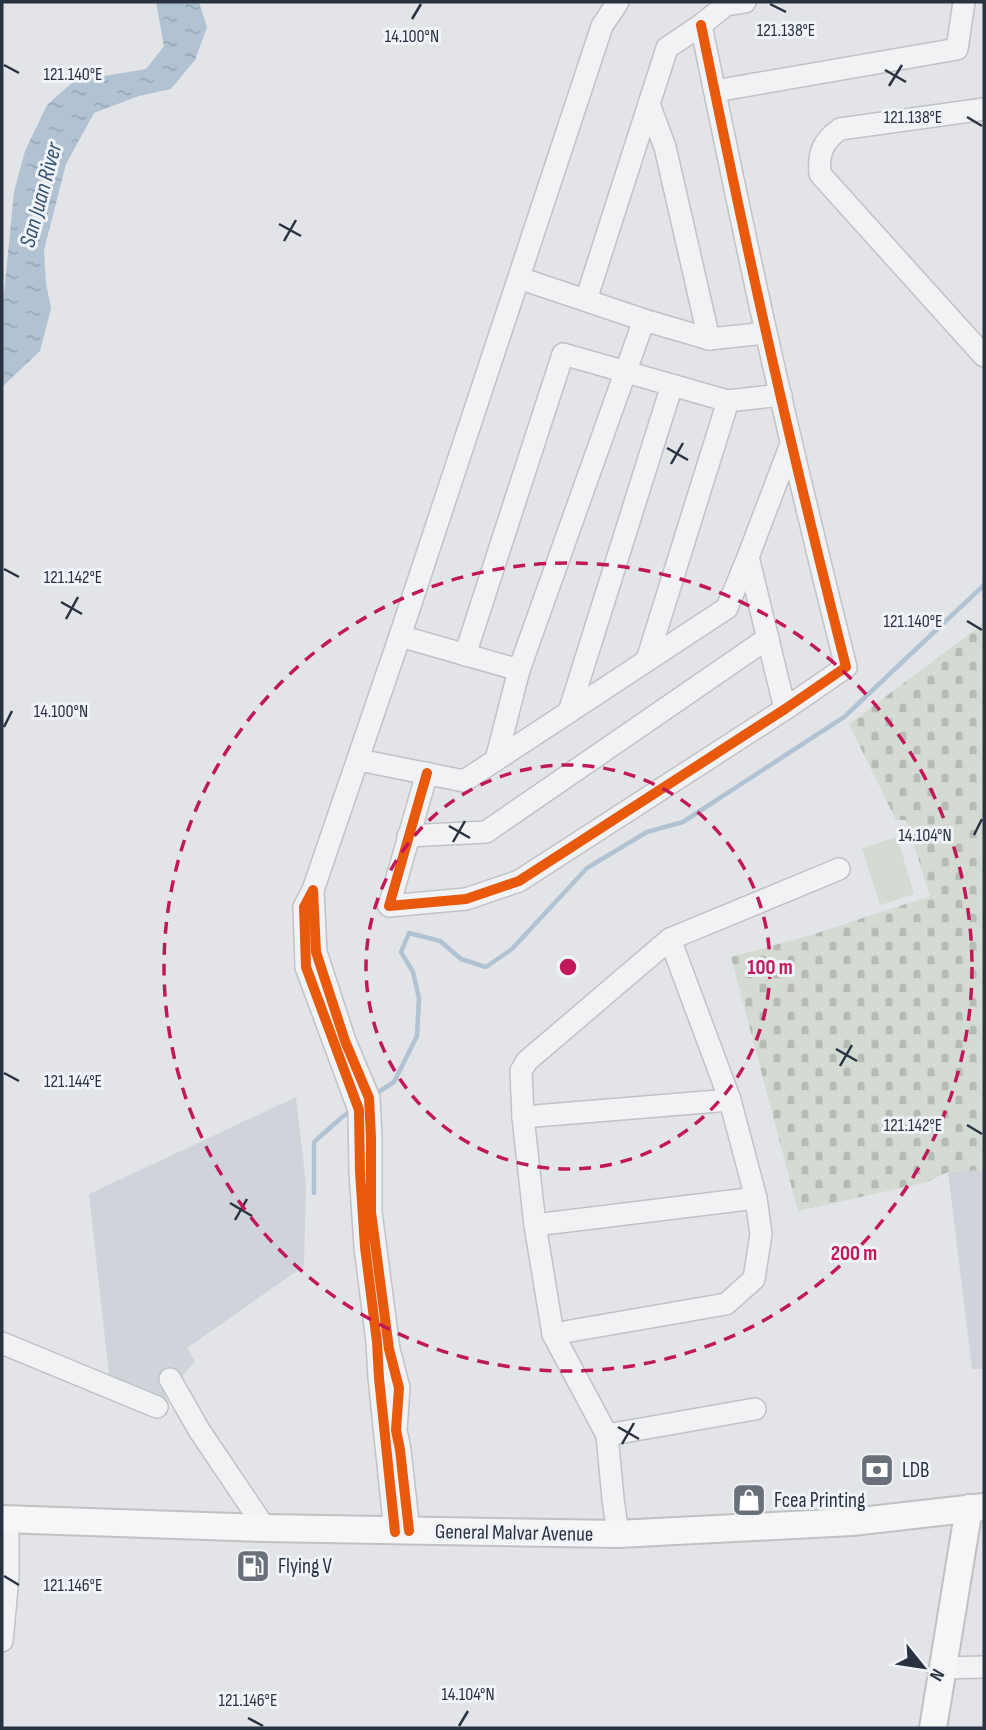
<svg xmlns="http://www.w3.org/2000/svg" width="986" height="1730" font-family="'Sofia Sans Condensed',sans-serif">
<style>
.built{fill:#d0d4da}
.cemetery{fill:url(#cemetery-stones)}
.pitch{fill:#d3dbd3}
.water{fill:url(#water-ripples)}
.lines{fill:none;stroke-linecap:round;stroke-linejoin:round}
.stream{stroke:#b1c2d2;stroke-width:4.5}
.minor-casing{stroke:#c0c2c5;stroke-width:24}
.major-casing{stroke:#bfc1c5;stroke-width:30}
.minor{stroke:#f1f2f4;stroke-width:21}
.major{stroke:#f6f6f6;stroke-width:26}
.cycleway-casing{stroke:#f0f3f7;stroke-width:15}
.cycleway{stroke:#e8590c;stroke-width:10}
.ticks{fill:none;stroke:#293240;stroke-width:2.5}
.ring{fill:none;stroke:#c2185b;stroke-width:3.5;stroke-dasharray:12 9}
.labels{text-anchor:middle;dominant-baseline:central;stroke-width:6;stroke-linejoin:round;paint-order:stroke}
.poi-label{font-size:21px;fill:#293240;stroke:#f0f3f7;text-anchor:start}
.street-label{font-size:21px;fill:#293240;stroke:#f0f3f7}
.water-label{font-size:23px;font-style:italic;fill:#345374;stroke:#f0f3f7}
.ticks-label{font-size:18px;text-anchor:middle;fill:#293240;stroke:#f0f3f7;stroke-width:6;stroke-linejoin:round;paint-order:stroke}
.centre{fill:#c2185b;stroke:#f0f3f7;stroke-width:3.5}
.ring-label{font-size:21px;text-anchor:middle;font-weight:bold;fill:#c2185b;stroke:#f0f3f7;stroke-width:6;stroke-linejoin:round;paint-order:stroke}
</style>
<defs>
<pattern id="cemetery-stones" width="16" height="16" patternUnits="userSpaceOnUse" patternTransform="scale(1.75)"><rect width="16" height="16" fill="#d3dbd3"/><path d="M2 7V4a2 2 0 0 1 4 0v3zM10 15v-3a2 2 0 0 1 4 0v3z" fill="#b5bcb6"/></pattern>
<pattern id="water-ripples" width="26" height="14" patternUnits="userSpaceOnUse" patternTransform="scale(1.75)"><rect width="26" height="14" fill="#b1c2d2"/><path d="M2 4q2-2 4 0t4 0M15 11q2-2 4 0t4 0" fill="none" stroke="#98a7b5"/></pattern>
</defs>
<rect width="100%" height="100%" fill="#e2e4e7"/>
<!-- built -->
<g class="built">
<polygon points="296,1097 306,1185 304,1266 187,1348 195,1361 161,1403 116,1385 109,1375 89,1194"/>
<polygon points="984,1170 984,1369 972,1369 948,1172"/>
</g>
<!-- cemetery -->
<polygon class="cemetery" points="984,623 984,1170 948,1172 927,1182 798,1211 731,957 808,936 930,896 906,820 896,820 849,724"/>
<!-- pitch -->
<polygon class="pitch" points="897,837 914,894 880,905 862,848"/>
<!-- water -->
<polygon class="water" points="156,2 199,2 207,27 195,60 171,89 139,96 94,113 66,164 44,250 46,283 51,309 40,351 2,387 2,314 14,192 25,151 47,105 74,81 146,69 164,46"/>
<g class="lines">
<!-- stream -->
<g class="stream">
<polyline points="374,1095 394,1082 417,1036 419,998 413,972 401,952 409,933 440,941 461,959 486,967 512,949 587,868 647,832 683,822 844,717 984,585"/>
<polyline points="314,1193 314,1142 341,1118 352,1110"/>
</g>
<!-- minor casing -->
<g class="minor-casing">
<g id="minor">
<polyline points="715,91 957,49 964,2"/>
<polyline points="649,104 665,147 709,339"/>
<path d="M984,109L840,129C823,141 818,153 820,174L984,356"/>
<polyline points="519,278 644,320 709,339 766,333"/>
<polyline points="586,300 667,48 701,25 726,5 745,2"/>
<polyline points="748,557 785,709"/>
<polyline points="400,636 519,670 644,320"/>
<polyline points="465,655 563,354 728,401 781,395"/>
<polyline points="647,660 728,401"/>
<polyline points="569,712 672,385"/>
<polyline points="359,760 464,781 727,608 748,557 791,444"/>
<polyline points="496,760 519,670"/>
<path d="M427,773L389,906L466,899L519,881L785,709L846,667C818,556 791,444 766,332C743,230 722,127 701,25"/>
<polyline points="408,836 486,832 768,638"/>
<polyline points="313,890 400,636 602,26 618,2"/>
<polyline points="523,1117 730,1100"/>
<polyline points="535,1225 756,1198"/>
<polyline points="553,1334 726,1304 754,1279 761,1234 756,1198 730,1100 670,939"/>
<polyline points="2,1343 157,1407"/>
<polyline points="170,1379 199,1430 265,1528"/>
<polyline points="607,1435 755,1409"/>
<polyline points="395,1532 379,1378 377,1342 365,1247 360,1172 359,1110 306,967 304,907 313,890 316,952 345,1041 369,1098 371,1138 371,1212 389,1349 399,1388 396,1430 400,1450 409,1531"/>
<polyline points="618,1534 613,1499 607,1435 553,1334 535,1225 523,1117 521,1071 527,1061 670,939 839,869"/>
<polyline points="2,1641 8,1577 8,1519"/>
<polyline points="943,1668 984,1667"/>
</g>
</g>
<!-- major casing -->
<g class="major-casing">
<g id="major">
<polyline points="2,1519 265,1528 618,1534 852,1522 984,1507"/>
<polyline points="933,1728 969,1508"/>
</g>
</g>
<!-- minor -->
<use href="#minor" class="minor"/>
<!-- major -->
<use href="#major" class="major"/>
<!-- cycleway casing -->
<g class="cycleway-casing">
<g id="cycleway">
<path d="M427,773L389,906L466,899L519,881L785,709L846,667C818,556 791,444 766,332C743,230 722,127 701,25"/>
<polyline points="395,1532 379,1378 377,1342 365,1247 360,1172 359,1110 306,967 304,907 313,890 316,952 345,1041 369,1098 371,1138 371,1212 389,1349 399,1388 396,1430 400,1450 409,1531"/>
</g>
</g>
<!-- cycleway -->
<use href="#cycleway" class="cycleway"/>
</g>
<!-- ticks -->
<path class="ticks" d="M770,4L786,12M412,19L421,4M4,65L19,73M885,70L906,82M889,86L902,65M967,117L982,126M279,224L301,236M284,241L296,220M667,448L688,460M671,464L683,443M4,569L19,577M61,602L82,614M66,619L78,597M967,621L982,630M4,727L12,711M449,826L470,838M974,835L982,819M453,842L465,821M836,1049L857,1061M840,1066L852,1045M4,1073L19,1081M967,1125L982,1134M230,1203L252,1216M235,1220L247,1199M618,1427L639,1439M622,1444L634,1423M4,1576L19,1585M248,1718L263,1726M459,1726L468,1711"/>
<!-- distance rings -->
<g class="ring">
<circle cx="568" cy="967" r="202"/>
<circle cx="568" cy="967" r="404"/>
</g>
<!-- icons -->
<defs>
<g id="bank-square" transform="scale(1.75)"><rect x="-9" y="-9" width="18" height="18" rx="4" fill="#6a707a" stroke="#f0f3f7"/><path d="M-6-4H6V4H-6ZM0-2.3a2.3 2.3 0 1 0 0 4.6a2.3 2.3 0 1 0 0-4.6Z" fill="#fff"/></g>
<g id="shop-square" transform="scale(1.75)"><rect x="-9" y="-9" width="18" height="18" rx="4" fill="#6a707a" stroke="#f0f3f7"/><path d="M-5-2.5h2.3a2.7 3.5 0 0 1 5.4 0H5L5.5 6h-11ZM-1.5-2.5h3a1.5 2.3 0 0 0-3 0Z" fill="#fff"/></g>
<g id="fuel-square" transform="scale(1.75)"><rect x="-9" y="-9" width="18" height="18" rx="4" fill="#6a707a" stroke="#f0f3f7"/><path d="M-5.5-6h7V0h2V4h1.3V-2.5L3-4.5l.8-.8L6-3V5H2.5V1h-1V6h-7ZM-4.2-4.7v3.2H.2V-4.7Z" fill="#fff"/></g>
</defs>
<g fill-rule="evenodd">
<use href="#bank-square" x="877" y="1470"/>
<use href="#shop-square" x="749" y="1500"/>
<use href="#fuel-square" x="253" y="1566"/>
</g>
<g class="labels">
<!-- poi labels -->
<g class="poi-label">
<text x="902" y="1470">LDB</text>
<text x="774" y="1500">Fcea Printing</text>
<text x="278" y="1566">Flying V</text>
</g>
<!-- street labels -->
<g class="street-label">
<text transform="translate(514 1533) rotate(1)">General Malvar Avenue</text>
</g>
<!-- water labels -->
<g class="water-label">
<text transform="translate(41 195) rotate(-75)">San Juan River</text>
</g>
</g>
<g class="ticks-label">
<text x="786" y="36">121.138°E</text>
<text x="412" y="42">14.100°N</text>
<text x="73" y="80">121.140°E</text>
<text x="913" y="123">121.138°E</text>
<text x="73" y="583">121.142°E</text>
<text x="913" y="627">121.140°E</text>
<text x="61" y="717">14.100°N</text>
<text x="925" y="841">14.104°N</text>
<text x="73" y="1087">121.144°E</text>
<text x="913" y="1131">121.142°E</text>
<text x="73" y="1591">121.146°E</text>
<text x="468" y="1700">14.104°N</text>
<text x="248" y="1706">121.146°E</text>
</g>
<circle cx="568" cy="967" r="10" class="centre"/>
<g class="ring-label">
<text x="770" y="974">100 m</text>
<text x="854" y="1260">200 m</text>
</g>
<!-- border -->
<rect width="986" height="1730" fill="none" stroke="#293240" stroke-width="7"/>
<!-- north arrow -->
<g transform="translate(923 1667) rotate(120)" stroke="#f0f3f7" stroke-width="5" paint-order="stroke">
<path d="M0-5L12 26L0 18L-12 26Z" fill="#293240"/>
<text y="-10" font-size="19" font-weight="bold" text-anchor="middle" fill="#293240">N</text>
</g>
</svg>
